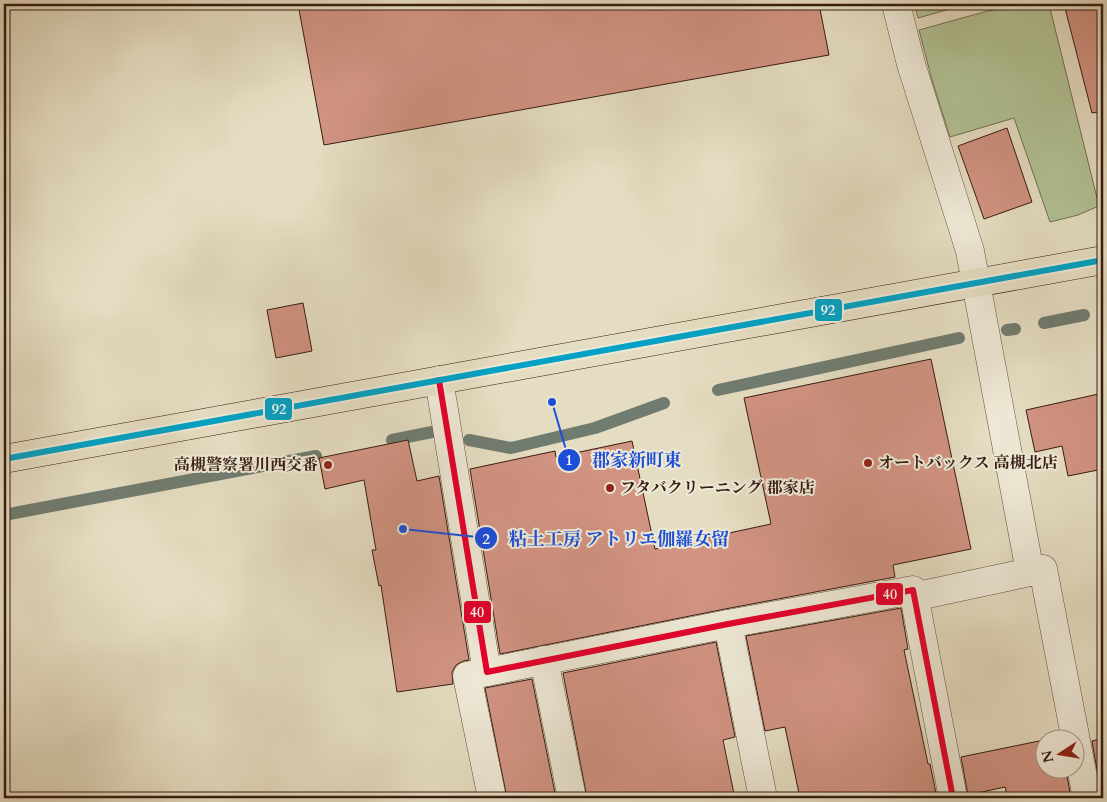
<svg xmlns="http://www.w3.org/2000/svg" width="1107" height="802" font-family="Cardo,'Noto Serif JP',serif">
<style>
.green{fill:#b2c295;stroke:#746f54}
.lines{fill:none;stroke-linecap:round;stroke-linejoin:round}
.stream{stroke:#707c70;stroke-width:12}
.building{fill:#d19382;stroke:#371c12}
.street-casing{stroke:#624c3e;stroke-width:29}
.primary-casing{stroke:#371c12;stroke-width:29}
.street{stroke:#eee9d7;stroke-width:28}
.primary{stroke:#e5ddc2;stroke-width:28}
.bus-1-casing{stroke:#eee9d7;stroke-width:10}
.bus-2-casing{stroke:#eee9d7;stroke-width:10}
.bus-1{stroke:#e4002b;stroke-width:6}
.bus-2{stroke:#03a2c5;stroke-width:6}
.poi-dot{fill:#8f2418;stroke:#eee9d7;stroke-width:2}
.labels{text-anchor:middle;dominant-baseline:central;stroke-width:4;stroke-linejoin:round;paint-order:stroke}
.poi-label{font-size:16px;font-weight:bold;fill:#371c12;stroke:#eee9d7;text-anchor:start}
.leader{fill:none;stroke:#1d4ed8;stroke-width:2}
.callout-dot{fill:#1d4ed8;stroke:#eee9d7;stroke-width:2}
.mark-label{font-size:15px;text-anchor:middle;font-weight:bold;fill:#fff}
.callout-label{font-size:18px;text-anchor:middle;font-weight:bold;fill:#1d4ed8;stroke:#eee9d7;stroke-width:4;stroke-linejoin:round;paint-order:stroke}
.line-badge{stroke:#eee9d7;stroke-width:2}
.badge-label{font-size:14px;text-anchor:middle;font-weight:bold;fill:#fff}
</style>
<rect width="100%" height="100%" fill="#e5ddc2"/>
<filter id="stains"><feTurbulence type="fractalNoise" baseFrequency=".004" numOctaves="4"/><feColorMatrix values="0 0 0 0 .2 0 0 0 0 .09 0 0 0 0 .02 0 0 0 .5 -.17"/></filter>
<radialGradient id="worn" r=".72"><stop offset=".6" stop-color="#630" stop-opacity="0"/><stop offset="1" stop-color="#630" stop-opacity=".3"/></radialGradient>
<!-- green -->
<g class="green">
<polygon points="914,4 968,4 918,18"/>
<polygon points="1023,4 1049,4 1099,206 1078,215 1050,222 1014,118 950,137 932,80 919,30 984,12"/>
</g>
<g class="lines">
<!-- stream -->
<g class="stream">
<polyline points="1044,323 1084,315"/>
<polyline points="1007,330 1015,329"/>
<polyline points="718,390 959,338"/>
<polyline points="392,440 432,432"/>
<polyline points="469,440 511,448 595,428 664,403"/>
<polyline points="4,515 316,456"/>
</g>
</g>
<!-- building -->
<g class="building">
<polygon points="298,4 819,4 829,55 324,145"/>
<polygon points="1064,4 1103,4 1103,111 1092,113"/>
<polygon points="1007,128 1032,202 984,219 958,146"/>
<polygon points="303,303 312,351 276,358 267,310"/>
<polygon points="931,359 971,549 893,565 895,577 725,609 500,654 470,469 555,451 556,457 632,441 655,549 771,524 744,398"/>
<polygon points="1103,393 1103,469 1068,476 1062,446 1035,452 1026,410"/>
<polygon points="408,440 417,481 439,476 469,660 463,661 456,665 452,672 453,684 397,692 381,585 379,586 372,550 376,550 364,480 325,489 319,458"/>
<polygon points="901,608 908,649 904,650 928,764 930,764 937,798 800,798 785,727 765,731 746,636"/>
<polygon points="716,642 735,737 723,740 734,794 713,798 587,798 563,673"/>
<polygon points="532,679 556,798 507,798 485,688"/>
<polygon points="1103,738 1103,798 1102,798 1092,741"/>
<polygon points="1044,740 1044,770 1066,770 1071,798 1008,798 1005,787 968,795 961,757"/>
</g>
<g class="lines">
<!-- street casing -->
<g class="street-casing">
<g id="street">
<polyline points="896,4 911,64 970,251 1030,572 1043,569 1087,798"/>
<polyline points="439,380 487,672 728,624 913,590 953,798"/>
<polyline points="913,597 1030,572"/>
<polyline points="728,624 763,798"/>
<polyline points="544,660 572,798"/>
<polyline points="487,672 467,676 492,798"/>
</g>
</g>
<!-- primary casing -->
<g class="primary-casing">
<polyline id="primary" points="4,459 1103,260"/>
</g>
<!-- street -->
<use href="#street" class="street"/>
<!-- primary -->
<use href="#primary" class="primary"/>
<!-- bus-1 casing -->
<g class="bus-1-casing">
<polyline id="bus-1" points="439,380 487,672 728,624 913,590 953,798"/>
</g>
<!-- bus-2 casing -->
<g class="bus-2-casing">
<polyline id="bus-2" points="4,459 1103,260"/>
</g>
<!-- bus-1 -->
<use href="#bus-1" class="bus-1"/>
<!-- bus-2 -->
<use href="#bus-2" class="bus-2"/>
</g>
<!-- markers -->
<g class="poi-dot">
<circle cx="868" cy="463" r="5"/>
<circle cx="328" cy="465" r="5"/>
<circle cx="610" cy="488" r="5"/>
</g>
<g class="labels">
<!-- poi labels -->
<g class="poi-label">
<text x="878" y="463">オートバックス 高槻北店</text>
<text x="318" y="465" text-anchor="end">高槻警察署川西交番</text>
<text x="620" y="488">フタバクリーニング 郡家店</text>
</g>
</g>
<!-- callouts -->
<path class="leader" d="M552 402L569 460M403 529L486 538"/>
<g class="callout-dot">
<circle cx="552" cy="402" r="5"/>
<circle cx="403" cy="529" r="5"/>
<circle cx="569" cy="460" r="12"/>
<circle cx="486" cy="538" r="12"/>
</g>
<g class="mark-label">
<text x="569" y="465">1</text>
<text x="486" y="544">2</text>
</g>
<g class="callout-label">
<text x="637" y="466">郡家新町東</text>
<text x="619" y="545">粘土工房 アトリエ伽羅女留</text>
</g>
<g class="line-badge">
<rect x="814" y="298" width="29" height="24" rx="5" fill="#03a2c5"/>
<rect x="264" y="397" width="29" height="24" rx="5" fill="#03a2c5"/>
<rect x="875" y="582" width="29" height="24" rx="5" fill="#e4002b"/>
<rect x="463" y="600" width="29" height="24" rx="5" fill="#e4002b"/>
</g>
<g class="badge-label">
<text x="828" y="315">92</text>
<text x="279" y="414">92</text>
<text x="890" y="599">40</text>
<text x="477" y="617">40</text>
</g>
<!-- margin -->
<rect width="1107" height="802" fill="none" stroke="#e5ddc2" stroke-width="20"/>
<rect x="5" y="5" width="1097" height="792" fill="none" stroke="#371c12" stroke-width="2.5"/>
<rect x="10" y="10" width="1087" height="782" fill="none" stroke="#371c12"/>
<!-- north arrow -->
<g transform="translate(1060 754) rotate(258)"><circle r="24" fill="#eee9d7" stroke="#a59788"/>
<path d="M0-4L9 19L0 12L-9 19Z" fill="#8f2418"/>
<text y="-8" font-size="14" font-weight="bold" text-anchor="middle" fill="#371c12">N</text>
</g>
<rect width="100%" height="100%" filter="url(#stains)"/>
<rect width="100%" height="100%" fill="url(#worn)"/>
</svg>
